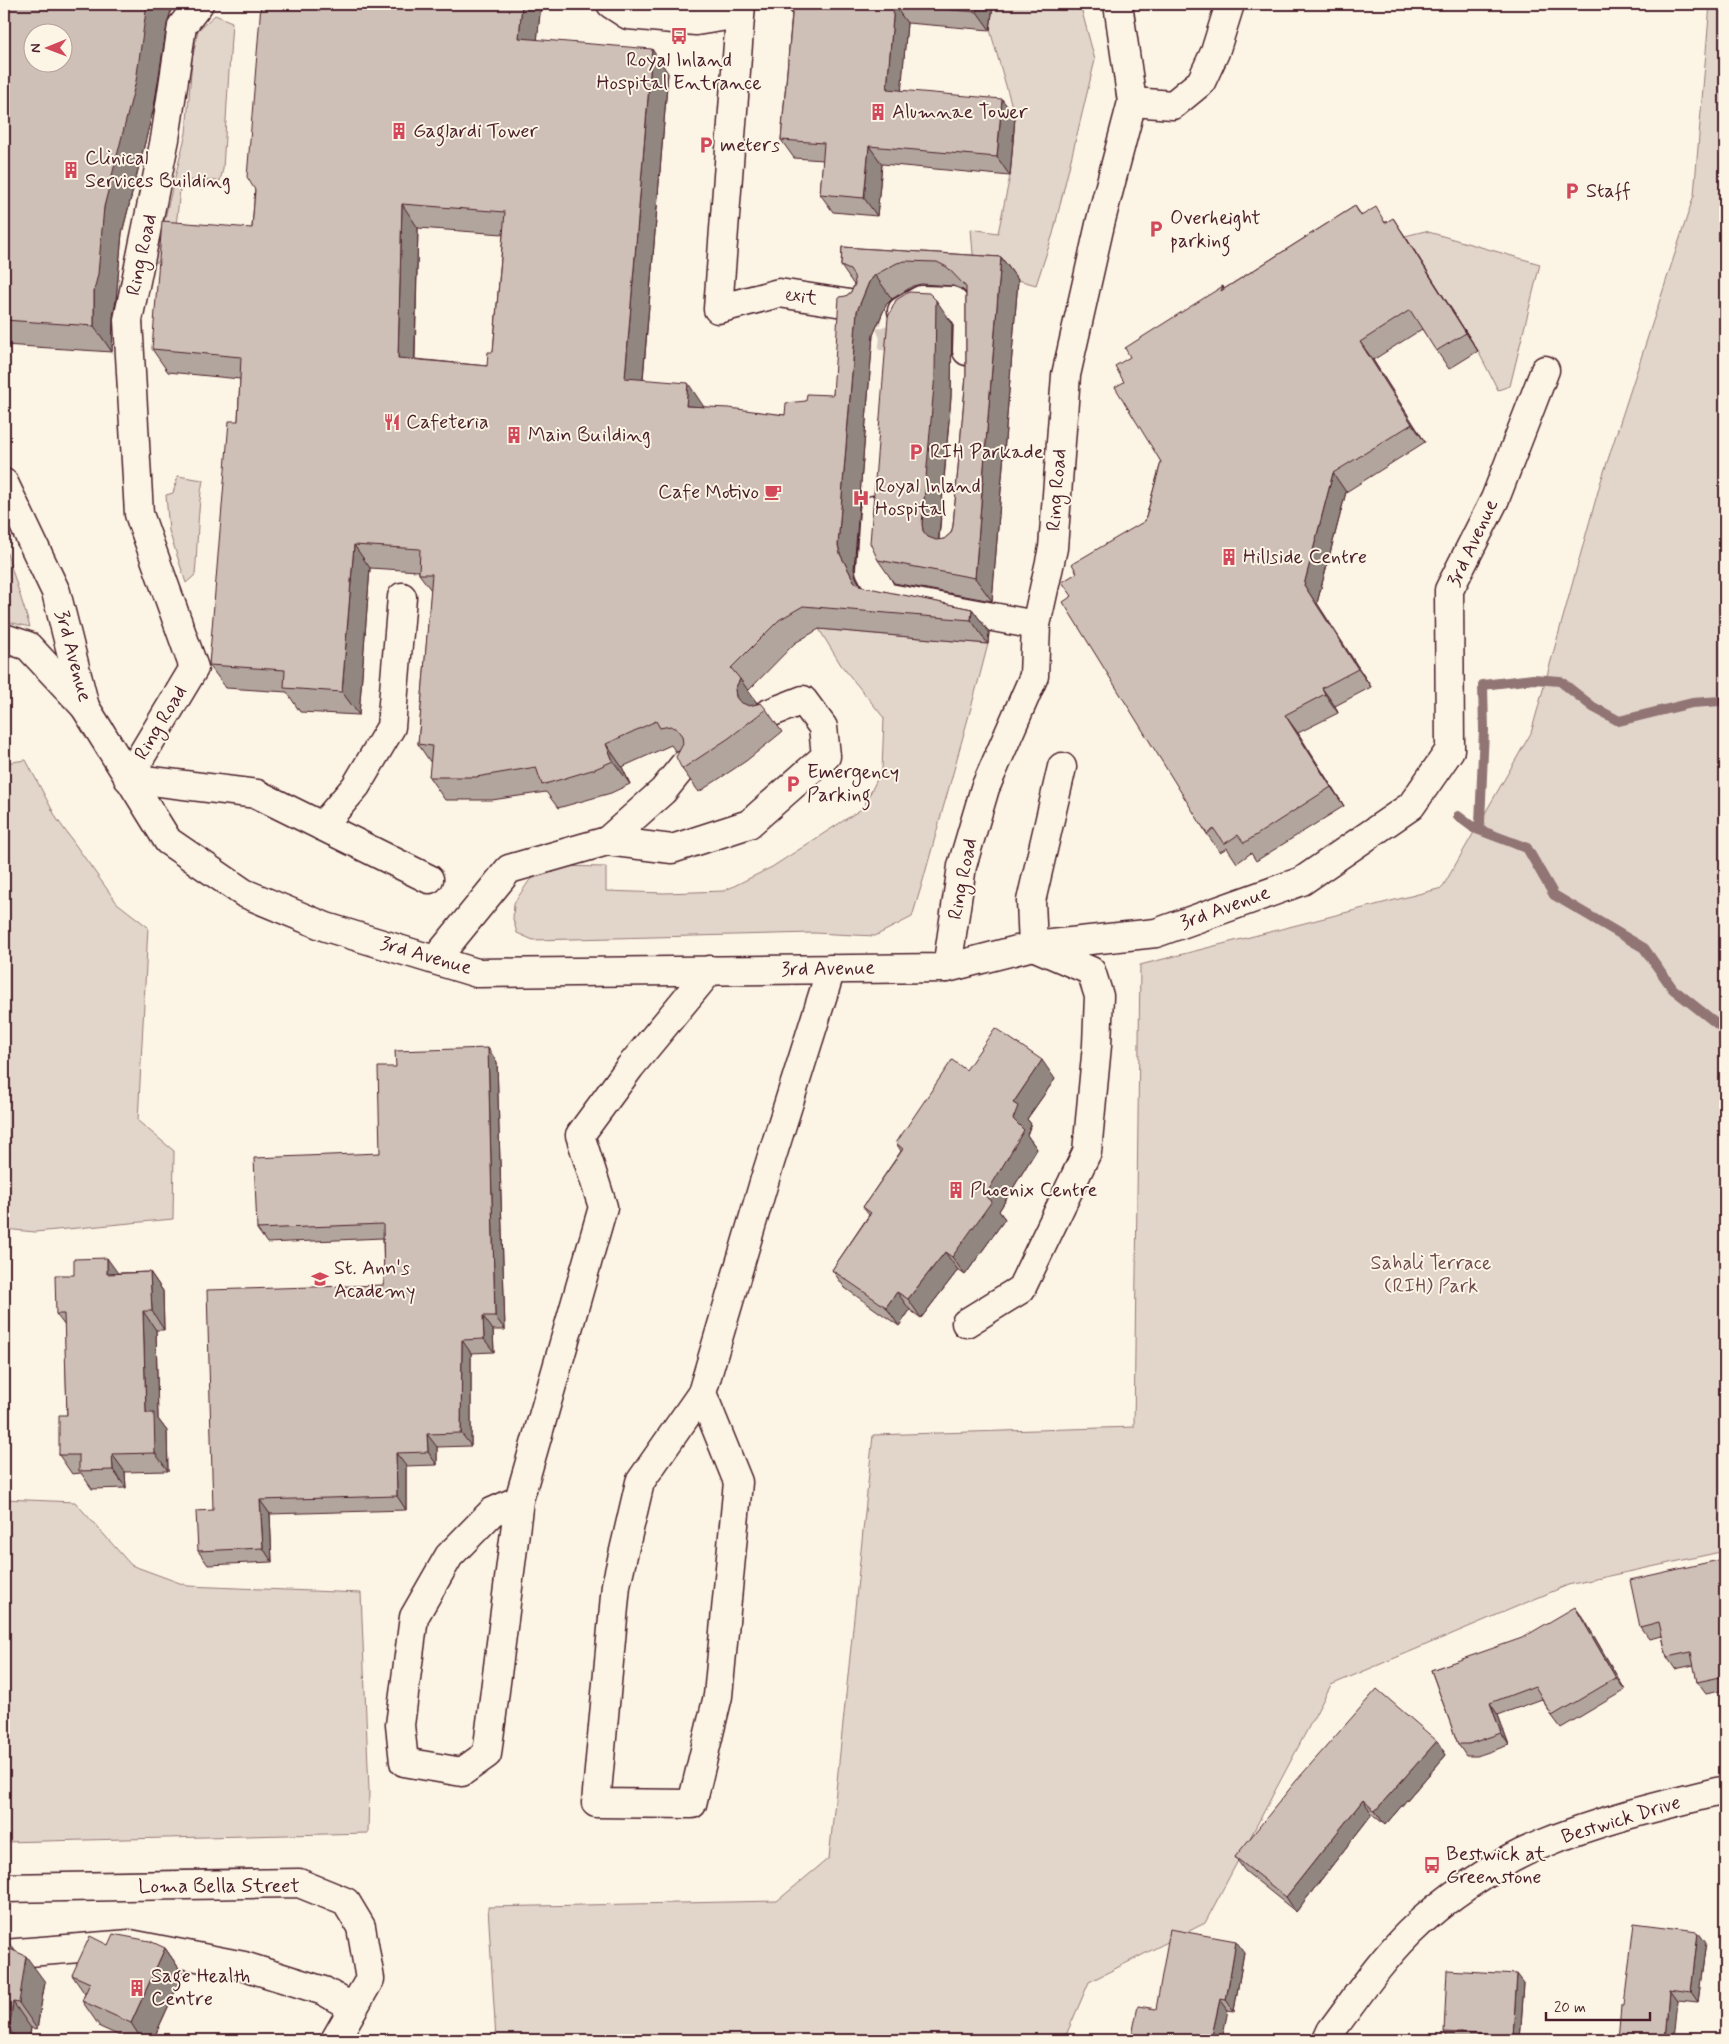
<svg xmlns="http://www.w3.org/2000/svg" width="1729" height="2044" font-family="Mynerve,sans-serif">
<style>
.green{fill:#e2d5ca;stroke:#967a7a}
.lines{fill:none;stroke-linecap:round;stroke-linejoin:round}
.stream{stroke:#917474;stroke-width:10}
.minor-tunnel{stroke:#d8cac0;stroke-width:28;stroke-dasharray:28 14;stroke-linecap:butt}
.minor-casing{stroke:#4a1f2b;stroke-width:31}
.major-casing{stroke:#4a1f2b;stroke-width:31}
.minor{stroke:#fcf5e5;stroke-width:28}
.major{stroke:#fcf5e5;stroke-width:28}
.wall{fill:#b2a59d;stroke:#4a1f2b;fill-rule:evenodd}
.shaded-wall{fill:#918680;stroke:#4a1f2b}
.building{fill:#cfc0b7;stroke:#4a1f2b;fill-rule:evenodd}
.labels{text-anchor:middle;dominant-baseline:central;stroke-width:4;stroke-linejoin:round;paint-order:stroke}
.poi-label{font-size:20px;fill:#4a1f2b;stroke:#fcf5e5;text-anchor:start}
.street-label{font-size:20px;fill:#4a1f2b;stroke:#fcf5e5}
.park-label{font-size:20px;fill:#704c53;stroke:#fcf5e5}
</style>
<rect width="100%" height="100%" fill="#fcf5e5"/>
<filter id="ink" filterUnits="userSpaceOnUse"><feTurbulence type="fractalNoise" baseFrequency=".02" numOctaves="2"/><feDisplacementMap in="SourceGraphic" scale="10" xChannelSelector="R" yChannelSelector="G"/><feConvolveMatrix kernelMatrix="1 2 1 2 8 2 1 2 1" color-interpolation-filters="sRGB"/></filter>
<g filter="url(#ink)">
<!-- green -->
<g class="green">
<polygon points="993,4 1080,4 1095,60 1053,234 1036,285 1018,280 975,278 971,229 998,233 1010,176 1015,117 990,30"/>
<polygon points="1710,4 1725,4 1725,1551 1568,1585 1331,1685 1205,1923 1089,1982 1064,2040 496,2040 488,1907 777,1901 829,1858 873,1435 1134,1427 1140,965 1442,888 1531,733 1600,484 1694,195"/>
<polygon points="215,15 232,22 223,169 220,181 181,180 172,263 154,262 186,133 192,60 198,30"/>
<polygon points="1425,231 1540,264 1510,386 1498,390 1478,351 1405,236"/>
<path d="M178,476L203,480C197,511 198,543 195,575L186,583L169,531L166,495L173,493Z"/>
<polygon points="4,544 30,627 4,621"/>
<path d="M819,629L988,644C977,688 964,732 952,777C938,824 927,870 912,917L875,936L814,933L533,940L517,933L513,919L514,903L529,881L552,866L606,867V891L664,893L724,891L772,867L863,808L882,769L884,718L841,665Z"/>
<polygon points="26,760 57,819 117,903 148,927 138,1121 174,1151 173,1219 35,1232 4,1229 4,763"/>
<polygon points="4,1499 75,1502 131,1565 188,1586 361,1593 369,1790 368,1833 4,1842"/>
</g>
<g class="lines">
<!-- stream -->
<g class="stream">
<polyline points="1458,816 1474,828 1527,848 1554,895 1644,948 1673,989 1725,1030"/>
<polyline points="1474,828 1480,823 1484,730 1483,685 1533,679 1560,681 1593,707 1619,721 1692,703 1721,701 1725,703"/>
</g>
<!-- minor-tunnel -->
<polyline class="minor-tunnel" points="856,305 885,313 894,336 892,356"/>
<!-- minor casing -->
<g class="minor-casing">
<g id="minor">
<polyline points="611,4 628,15 696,21 740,14"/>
<polyline points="741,4 718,309 779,293 856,305"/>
<polyline points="1132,102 1173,105 1201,82 1215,52 1230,4"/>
<polyline points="902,311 921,300 952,301 968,317 967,351"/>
<polyline points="4,483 56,592 85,707 168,841 244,893 326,927 477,973 947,968 1033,946 1156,933 1302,881 1411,806 1450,750 1449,590 1495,499 1545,370"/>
<polyline points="874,510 870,570 884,597 1036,625"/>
<polyline points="128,778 194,668 139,514 128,320 165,139 182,26 199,4"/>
<polyline points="128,778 257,794 429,879"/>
<polyline points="322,826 356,786 391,727 402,597"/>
<polyline points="607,841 663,791 684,765"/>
<polyline points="435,960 509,869 607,841 672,849 749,824 826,756 823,727 803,700 767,714"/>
<polyline points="947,968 962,866 985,788 1034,676 1036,625 1053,548 1066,375 1101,220 1132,102 1118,4"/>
<polyline points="966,1323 1021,1289 1087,1152 1097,1045 1099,996 1091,971 1033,946 1031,901 1062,767"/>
<polyline points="702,1393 738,1482 718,1696 692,1804 596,1803 616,1585 640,1482 702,1393 767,1172 831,969"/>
<polyline points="519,1500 492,1512 449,1556 414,1617 400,1725 404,1762 462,1772 487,1754 519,1500 603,1207 580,1135 630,1067 710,970"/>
<polyline points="4,1888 299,1883 346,1902 361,1927 370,1979 335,2040"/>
<polyline points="4,1954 130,1944 244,1966 324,1991 353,2008"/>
<path d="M1327,2040L1331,2031C1356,1998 1379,1963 1409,1933C1442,1900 1496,1863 1540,1845C1599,1820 1663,1805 1725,1790"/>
</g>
</g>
<!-- major casing -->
<g class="major-casing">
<polyline id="major" points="4,638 28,646 85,707"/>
</g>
<!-- minor -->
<use href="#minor" class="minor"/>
<!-- major -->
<use href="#major" class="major"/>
</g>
<!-- wall -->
<g class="wall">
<polygon points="4,4 173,4 167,24 154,107 122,233 116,300 113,317 112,352 4,345"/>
<path d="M261,4H541L537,40L668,73L643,380L704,407L785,415L806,401L833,395L846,296L851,292L854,285L841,266L842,247L1001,257L1018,280L992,601L894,583L878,560L952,323L951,397L939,540L944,539L951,533L953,526L966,376V293L963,290L953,286L921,284L913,286L892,299L886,305L873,335L854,569L856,577L861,587L972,609L989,632L988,644L819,629L795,643L748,691L757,703L756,704L766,709L782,732L746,761L699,792L682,769L679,751L676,752L671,745L622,767L630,784L611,793L558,808L546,792L492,800H445L429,777L431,763L418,744L431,590L419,574V571L370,568L359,715L300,712L287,692L226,688L209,665L238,421L240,379L168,372L152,349L252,228L255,190ZM418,228L503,234L493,352L487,366L415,359Z"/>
<polygon points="784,4 993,4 990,30 907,23 901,90 1015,117 1010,176 882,164 877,216 833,212 820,194 823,160 794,158 781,140 792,13 791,13"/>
<polygon points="1355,206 1362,216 1386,222 1405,236 1478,351 1449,369 1422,329 1373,360 1425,442 1346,492 1317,603 1371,687 1335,706 1338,713 1298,733 1344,806 1256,861 1251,853 1237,863 1227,848 1220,852 1207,834 1072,596 1077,573 1145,521 1161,462 1124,382 1130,357 1223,286 1224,289"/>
<polygon points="497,1062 505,1330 493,1330 494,1352 471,1353 471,1446 437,1447 437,1465 406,1466 406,1510 270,1514 272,1562 208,1565 198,1551 213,1510 384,1285 383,1238 267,1243 257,1229 380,1153"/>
<polygon points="966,1070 1055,1079 1027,1119 1031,1124 1027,1135 1037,1149 999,1211 1005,1219 965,1275 958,1270 921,1318 910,1310 899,1326 845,1288 832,1270 869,1215 863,1207 901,1151 896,1143"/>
<polygon points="150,1272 163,1291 164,1330 156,1330 158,1419 167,1431 168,1471 125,1472 126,1488 92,1489 81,1473 72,1474 59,1455 67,1415 65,1326 56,1314 118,1273"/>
<polygon points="1723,1559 1725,1563 1725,1690 1706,1694 1697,1682 1694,1665 1675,1669 1667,1657 1662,1636 1649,1639 1640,1627"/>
<polygon points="1584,1619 1625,1690 1561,1728 1552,1716 1542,1699 1498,1715 1509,1745 1477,1756 1466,1756 1458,1744 1431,1670"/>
<polygon points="1437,1741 1446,1755 1385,1825 1372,1814 1296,1912 1245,1871 1235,1857"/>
<polygon points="1706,1942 1698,2002 1678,2000 1624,2005"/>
<polygon points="4,1944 16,1952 45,1982 37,2029 31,2028 29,2040 4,2040"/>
<polygon points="108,1945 165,1948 183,1974 153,2040 129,2040 100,2027 82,2001 85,1994 72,1975"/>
<polygon points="1244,1952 1234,2011 1228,2010 1156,2009"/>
<polygon points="1524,1983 1520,2040 1449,2040 1444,2032"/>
</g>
<!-- shaded-wall -->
<g class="shaded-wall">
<polygon points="147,4 173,4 167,24 154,107 122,233 116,300 113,317 112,352 94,326 94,291 104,207"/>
<polygon points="522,4 541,4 535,62 519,38"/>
<polygon points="978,4 993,4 990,30 977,12"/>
<polygon points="894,5 907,23 900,107 887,89"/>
<polygon points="652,49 668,73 641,402 625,378"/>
<polygon points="1002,99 1015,117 1010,176 997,157"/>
<polygon points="869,146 882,164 877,216 864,198"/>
<polygon points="402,204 418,228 414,381 398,358"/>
<polygon points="1393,218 1405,236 1478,351 1466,333"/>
<polygon points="1001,257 1018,280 992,601 975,578"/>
<polygon points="875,275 892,299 886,305 873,335 854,569 856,577 870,604 854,581 840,554 838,545 857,311 869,282"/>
<polygon points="936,300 952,323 951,397 938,547 940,554 923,531 922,524"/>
<polygon points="1360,342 1373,360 1425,442 1412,424"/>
<polygon points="688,383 704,407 686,406"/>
<polygon points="1333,473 1346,492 1317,603 1371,687 1358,669 1304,585"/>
<polygon points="354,545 370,568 359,715 342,692"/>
<polygon points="972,609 989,632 988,644 971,620"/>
<polygon points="740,679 757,703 752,712 753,720 736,697 735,689"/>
<polygon points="1322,688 1335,706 1338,713 1325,694"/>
<polygon points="1285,715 1298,733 1344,806 1331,787"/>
<polygon points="606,744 622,767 630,784 613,761"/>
<polygon points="488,1048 497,1062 505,1330 495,1316"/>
<polygon points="1042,1060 1055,1079 1027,1119 1031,1124 1027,1135 1037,1149 999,1211 1005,1219 965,1275 952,1257 985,1196 1013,1103"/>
<polygon points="945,1252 958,1270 921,1318 908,1299"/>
<polygon points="107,1258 120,1276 107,1274"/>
<polygon points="150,1272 163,1291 164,1330 152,1311"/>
<polygon points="897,1292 910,1310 899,1326 886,1307"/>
<polygon points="143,1311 156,1330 158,1419 167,1431 168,1471 155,1453 146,1413"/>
<polygon points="483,1316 493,1330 494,1352 484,1339"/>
<polygon points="462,1340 471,1353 471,1446 461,1433"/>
<polygon points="427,1434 437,1447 437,1465 428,1452"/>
<polygon points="396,1453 406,1466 406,1510 397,1496"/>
<polygon points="112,1454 125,1472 126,1488 113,1470"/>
<polygon points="260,1500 270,1514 272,1562 263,1548"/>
<polygon points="1575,1607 1584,1619 1625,1690 1616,1678"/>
<polygon points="1490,1703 1498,1715 1509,1745 1501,1733"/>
<polygon points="1437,1741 1446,1755 1385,1825 1375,1811"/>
<polygon points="1363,1800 1372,1814 1296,1912 1286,1897"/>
<polygon points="1698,1931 1706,1942 1698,2002 1691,1992"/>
<polygon points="1236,1941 1244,1952 1234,2011 1226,2000"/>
<polygon points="11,1945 25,1965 26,1956 45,1982 37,2029 19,2003 10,1949"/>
<polygon points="165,1948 183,1974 153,2040 142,2040 131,2023"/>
<polygon points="1517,1974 1524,1983 1520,2040 1516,2040 1513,2036"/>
<polygon points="1670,1989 1678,2000 1674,2040 1666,2040"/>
<polygon points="1220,1999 1228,2010 1222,2040 1211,2040"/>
<polygon points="13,2002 31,2028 29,2040 17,2040 9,2029"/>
</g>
<!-- building -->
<g class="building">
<path d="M4,4H147L136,81L104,207L98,274L94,291V326L4,320ZM32,32H62V62H32Z"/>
<path d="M261,4H522L519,38L652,49L625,378L688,383L686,406L729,408L785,415L786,403L806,401L807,394L833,395L839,297L846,296L851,292L855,284L854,276L850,270L841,266L842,247L1001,257L975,578L878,560L870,543L888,317L896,300L909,292L929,293L936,300L935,374L922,524L923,531L928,537L936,540L944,539L951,533L953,526L966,376V287L947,267L937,262L905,261L897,263L875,275L869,282L857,311L838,545L840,554L854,581L859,586L972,609L971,620L803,606L779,620L731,668L740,679L735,689L736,697L740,702L749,706L761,703L766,709L729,738L682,769L676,757L683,744L682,736L677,729L670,726L660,728L656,721L606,744L613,761L595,769L542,785L536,767L476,777H429L432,746L418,744L432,574H419L420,549L354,545L342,692L284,688L285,670L209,665L229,421H238L241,357L152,349L162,221L252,228L255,190L247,177ZM402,204L505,212L493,352H488L487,366L398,358Z"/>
<polygon points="793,4 978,4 977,12 894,5 887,89 1002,99 997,157 869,146 864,198 820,194 824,143 781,140"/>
<polygon points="1355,206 1361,216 1376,207 1385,223 1393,218 1466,333 1436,351 1410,310 1360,342 1412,424 1333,473 1304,585 1358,669 1322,688 1325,694 1285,715 1331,787 1244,843 1238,835 1224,844 1214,829 1207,834 1063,602 1072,596 1062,582 1077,573 1072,564 1145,521 1161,462 1115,387 1124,382 1115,366 1130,357 1125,348 1223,286 1221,291"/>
<polygon points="995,1028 1042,1060 1013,1103 1018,1106 1013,1119 1024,1130 985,1196 992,1201 952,1257 945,1252 908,1299 897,1292 886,1307 832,1270 871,1213 863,1207 903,1149 896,1143 952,1060 966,1070"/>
<polygon points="488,1048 495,1316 483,1316 484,1339 462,1340 461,1433 427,1434 428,1452 396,1453 397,1496 260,1500 263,1548 198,1551 196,1511 213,1510 207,1290 384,1285 383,1224 257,1229 254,1158 380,1153 378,1067 396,1067 395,1051"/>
<polygon points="107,1258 107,1274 150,1272 152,1311 143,1311 146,1413 154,1413 155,1453 112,1454 113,1470 79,1471 79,1455 59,1455 59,1415 67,1415 64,1314 56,1314 55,1275 74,1275 74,1259"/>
<polygon points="1723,1559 1725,1571 1725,1676 1697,1682 1691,1652 1667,1657 1659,1622 1640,1627 1630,1580"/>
<polygon points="1575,1607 1616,1678 1552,1716 1535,1686 1490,1703 1501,1733 1469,1744 1458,1744 1431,1670 1522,1638"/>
<polygon points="1377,1689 1437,1741 1375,1811 1363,1800 1286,1897 1235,1857 1296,1781"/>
<polygon points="1634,1923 1698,1931 1691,1992 1670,1989 1666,2040 1618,2040 1621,2005 1624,2005"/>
<polygon points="1170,1929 1236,1941 1226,2000 1220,1999 1211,2040 1131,2040 1138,2006 1156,2009"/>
<polygon points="113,1934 150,1941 165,1948 131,2023 82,2001 90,1983 72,1975 90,1936 108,1945"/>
<polygon points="4,1944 11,1945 10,1949 26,1956 19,2003 13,2002 9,2029 4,2028"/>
<polygon points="1447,1970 1517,1974 1513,2036 1444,2032"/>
</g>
</g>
<!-- icons -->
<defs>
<g id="bus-bare" transform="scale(1.35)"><path d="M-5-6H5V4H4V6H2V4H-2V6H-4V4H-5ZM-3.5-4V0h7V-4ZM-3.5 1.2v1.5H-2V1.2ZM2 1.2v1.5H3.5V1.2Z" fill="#d1495b" stroke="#fcf5e5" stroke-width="2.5" paint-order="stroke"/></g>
<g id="building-bare" transform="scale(1.35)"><path d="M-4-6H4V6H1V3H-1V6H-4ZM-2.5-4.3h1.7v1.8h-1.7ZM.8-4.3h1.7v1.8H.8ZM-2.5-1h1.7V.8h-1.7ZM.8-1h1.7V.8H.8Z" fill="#d1495b" stroke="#fcf5e5" stroke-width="2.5" paint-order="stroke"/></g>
<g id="parking-bare" transform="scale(1.35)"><path d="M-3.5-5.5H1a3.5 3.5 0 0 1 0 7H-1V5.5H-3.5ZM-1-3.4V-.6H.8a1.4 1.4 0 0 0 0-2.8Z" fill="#d1495b" stroke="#fcf5e5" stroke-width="2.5" paint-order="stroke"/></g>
<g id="restaurant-bare" transform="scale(1.35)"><path d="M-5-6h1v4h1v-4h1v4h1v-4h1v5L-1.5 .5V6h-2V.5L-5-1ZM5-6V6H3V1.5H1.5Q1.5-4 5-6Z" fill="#d1495b" stroke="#fcf5e5" stroke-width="2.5" paint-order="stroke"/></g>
<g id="cafe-bare" transform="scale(1.35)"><path d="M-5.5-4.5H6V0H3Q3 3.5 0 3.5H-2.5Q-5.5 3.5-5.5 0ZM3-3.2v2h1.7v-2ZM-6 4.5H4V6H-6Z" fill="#d1495b" stroke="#fcf5e5" stroke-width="2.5" paint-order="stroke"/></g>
<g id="hospital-bare" transform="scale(1.35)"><path d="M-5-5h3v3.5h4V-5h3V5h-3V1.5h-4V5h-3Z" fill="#d1495b" stroke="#fcf5e5" stroke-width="2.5" paint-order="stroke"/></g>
<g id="school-bare" transform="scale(1.35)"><path d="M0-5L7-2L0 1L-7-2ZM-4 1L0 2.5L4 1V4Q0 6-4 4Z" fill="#d1495b" stroke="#fcf5e5" stroke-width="2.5" paint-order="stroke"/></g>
</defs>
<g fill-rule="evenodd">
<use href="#bus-bare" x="679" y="36"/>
<use href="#building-bare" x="878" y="112"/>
<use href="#building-bare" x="399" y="131"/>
<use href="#parking-bare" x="706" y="145"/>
<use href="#building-bare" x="71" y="170"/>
<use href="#parking-bare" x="1572" y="191"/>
<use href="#parking-bare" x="1156" y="229"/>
<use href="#restaurant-bare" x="392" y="422"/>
<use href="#building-bare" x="514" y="435"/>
<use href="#parking-bare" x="916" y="452"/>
<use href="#cafe-bare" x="773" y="492"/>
<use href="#hospital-bare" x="861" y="498"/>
<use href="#building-bare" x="1229" y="557"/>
<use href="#parking-bare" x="793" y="784"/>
<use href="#building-bare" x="956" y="1190"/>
<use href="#school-bare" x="320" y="1279"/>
<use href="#bus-bare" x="1432" y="1865"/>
<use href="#building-bare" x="137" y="1988"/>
</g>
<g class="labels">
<!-- poi labels -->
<g class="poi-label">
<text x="679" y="60" text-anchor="middle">Royal Inland<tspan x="679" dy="23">Hospital Entrance</tspan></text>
<text x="892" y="112">Alumnae Tower</text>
<text x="413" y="131">Gaglardi Tower</text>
<text x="720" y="145">meters</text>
<text x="85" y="158">Clinical<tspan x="85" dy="23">Services Building</tspan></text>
<text x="1586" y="191">Staff</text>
<text x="1170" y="218">Overheight<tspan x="1170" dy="23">parking</tspan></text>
<text x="406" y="422">Cafeteria</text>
<text x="528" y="435">Main Building</text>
<text x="930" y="452">RIH Parkade</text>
<text x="875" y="486">Royal Inland<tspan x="875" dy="23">Hospital</tspan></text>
<text x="759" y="492" text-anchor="end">Cafe Motivo</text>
<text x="1243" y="557">Hillside Centre</text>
<text x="807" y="772">Emergency<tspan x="807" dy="23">Parking</tspan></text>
<text x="970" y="1190">Phoenix Centre</text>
<text x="334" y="1268">St. Ann's<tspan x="334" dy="23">Academy</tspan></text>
<text x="1446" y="1854">Bestwick at<tspan x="1446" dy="23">Greenstone</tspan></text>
<text x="151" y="1976">Sage Health<tspan x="151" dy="23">Centre</tspan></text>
</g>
<!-- street labels -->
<g class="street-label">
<text transform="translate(142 255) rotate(-78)">Ring Road</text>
<text transform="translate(801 297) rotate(7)">exit</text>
<text transform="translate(1057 490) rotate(-86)">Ring Road</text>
<text transform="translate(1473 543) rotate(-65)">3rd Avenue</text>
<text transform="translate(73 656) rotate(75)">3rd Avenue</text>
<text transform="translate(161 723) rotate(-59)">Ring Road</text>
<text transform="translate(963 879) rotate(-79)">Ring Road</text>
<text transform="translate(1225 908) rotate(-20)">3rd Avenue</text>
<text transform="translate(426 956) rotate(16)">3rd Avenue</text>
<text transform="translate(828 969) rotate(-1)">3rd Avenue</text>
<text transform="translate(1621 1820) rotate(-17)">Bestwick Drive</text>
<text x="219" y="1886">Loma Bella Street</text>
</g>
<!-- park labels -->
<g class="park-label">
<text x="1431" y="1263">Sahali Terrace<tspan x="1431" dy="23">(RIH) Park</tspan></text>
</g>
</g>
<!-- margin -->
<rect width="1729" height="2044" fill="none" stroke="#fcf5e5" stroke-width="20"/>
<rect x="10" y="10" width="1709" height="2024" fill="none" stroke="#4a1f2b" stroke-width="2" filter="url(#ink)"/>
<!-- north arrow -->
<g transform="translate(48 48) rotate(269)"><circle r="24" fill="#fcf5e5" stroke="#b59f9b"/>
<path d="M0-4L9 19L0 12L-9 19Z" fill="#d1495b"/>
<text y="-8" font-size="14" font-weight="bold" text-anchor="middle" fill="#4a1f2b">N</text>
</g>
<!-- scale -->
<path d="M1546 2012v8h104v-8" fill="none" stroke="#4a1f2b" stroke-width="2.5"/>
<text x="1554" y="2012" font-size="15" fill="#4a1f2b" stroke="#fcf5e5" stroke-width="4" paint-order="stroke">20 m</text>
</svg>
